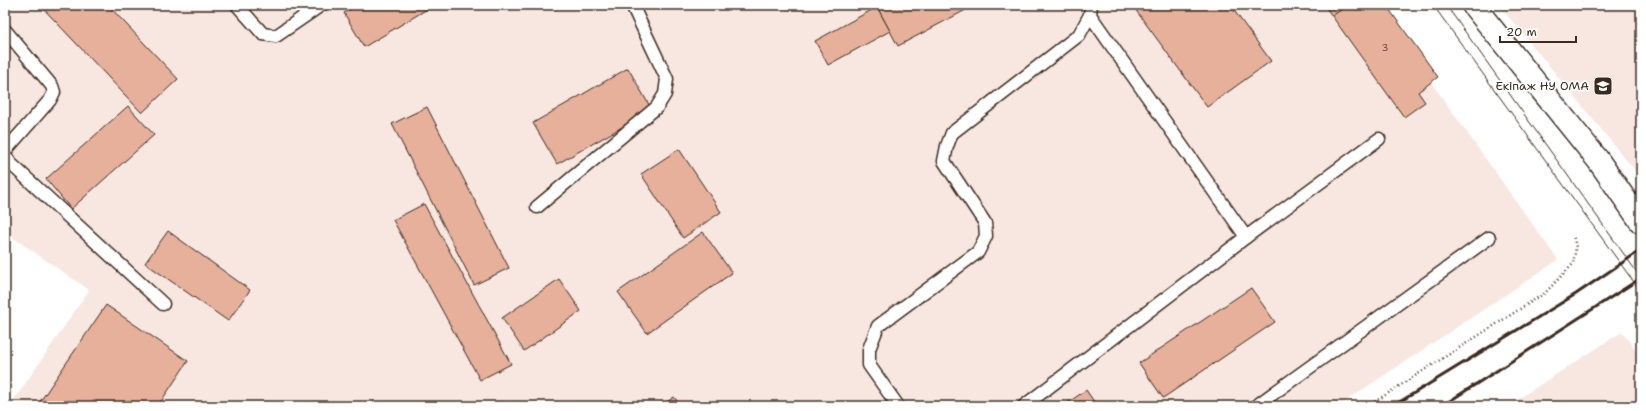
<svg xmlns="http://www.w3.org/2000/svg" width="1646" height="411" font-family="'Shantell Sans',sans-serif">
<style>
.built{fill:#f8e7e1}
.building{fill:#e6b09b;stroke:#3b2a1e}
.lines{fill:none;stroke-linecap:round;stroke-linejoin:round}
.lane-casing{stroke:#3b2a1e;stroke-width:15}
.secondary-casing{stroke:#3b2a1e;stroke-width:25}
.path{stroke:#3b2a1e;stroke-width:2.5;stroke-dasharray:1 3;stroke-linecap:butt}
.lane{stroke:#fff;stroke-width:12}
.secondary{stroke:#fff;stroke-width:22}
.tram{stroke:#3b2a1e;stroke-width:1}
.rail{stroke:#3b2a1e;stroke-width:3}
.labels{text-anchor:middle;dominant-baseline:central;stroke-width:3.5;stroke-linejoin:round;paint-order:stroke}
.number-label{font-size:10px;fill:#664c3d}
.poi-label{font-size:12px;fill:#3b2a1e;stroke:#fff;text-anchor:end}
</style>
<rect width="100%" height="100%" fill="#fff"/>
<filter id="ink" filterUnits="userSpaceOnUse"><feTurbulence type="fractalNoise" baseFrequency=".025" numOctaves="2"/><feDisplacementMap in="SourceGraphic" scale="8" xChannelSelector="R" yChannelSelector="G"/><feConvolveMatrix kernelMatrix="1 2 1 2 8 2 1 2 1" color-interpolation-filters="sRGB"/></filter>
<g filter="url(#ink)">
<!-- built -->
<g class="built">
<polygon points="5,5 1376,5 1558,260 1338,406 10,406 89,290 5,232"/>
<polygon points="1499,5 1641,5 1641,180 1632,167"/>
<polygon points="1622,332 1641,357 1641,406 1507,406"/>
</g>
<!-- building -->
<g class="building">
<polygon points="40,5 108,5 178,79 142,113"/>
<polygon points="357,5 434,5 364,47 344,13"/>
<polygon points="881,5 975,5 898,46 877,7"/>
<polygon points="1132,5 1230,5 1271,61 1207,107"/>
<polygon points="1324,5 1348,5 1332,16"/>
<polygon points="1348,5 1386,5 1438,77 1418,92 1425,102 1404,117 1332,16"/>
<polygon points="877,7 890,31 828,65 815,41"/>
<polygon points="628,68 652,110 557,164 533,123"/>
<polygon points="128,106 154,135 71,209 46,179"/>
<polygon points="427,107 509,268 474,285 392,124"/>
<polygon points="679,149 721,212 683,238 641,174"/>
<polygon points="424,204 511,364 480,380 393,220"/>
<polygon points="168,231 250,290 228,321 145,263"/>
<polygon points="703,232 732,273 647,333 618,292"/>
<polygon points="559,279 581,311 524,351 502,318"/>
<polygon points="1251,288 1275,322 1163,398 1139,363"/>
<polygon points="106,305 188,361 158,406 37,406"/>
<polygon points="1086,390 1097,406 1063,406"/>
<polygon points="674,397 681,406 661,406"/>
</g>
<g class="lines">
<!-- lane casing -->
<g class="lane-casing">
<g id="lane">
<polyline points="237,5 263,34 276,36 321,5"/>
<polyline points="1090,15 1246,237"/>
<polyline points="5,30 52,86 54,92 50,100 5,151"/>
<polyline points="5,155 10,163 163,304"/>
<polyline points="537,207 657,107 665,94 667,79 632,5"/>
<polyline points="898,406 869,365 869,349 878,326 978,252 986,236 985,223 944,161 947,146 952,133 1079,35 1090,15 1091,5"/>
<polyline points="1024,406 1246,237 1379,139"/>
<polyline points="1256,406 1489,238"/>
</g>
</g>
<!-- secondary casing -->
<g class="secondary-casing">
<polyline id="secondary" points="1473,5 1598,160 1641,222"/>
</g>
<!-- path -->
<g class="path">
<polyline points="1637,313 1641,319"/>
<polyline points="1368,406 1545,293 1573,264 1576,247 1573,235"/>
</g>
<!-- lane -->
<use href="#lane" class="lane"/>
<!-- secondary -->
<use href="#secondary" class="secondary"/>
<!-- tram -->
<g class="tram">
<polyline points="1433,5 1641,292"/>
<polyline points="1446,5 1641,278"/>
</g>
<!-- rail -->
<g class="rail">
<polyline points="1393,406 1576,294 1641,250"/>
<polyline points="1442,406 1641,278"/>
</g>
</g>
</g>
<!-- icons -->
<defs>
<g id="university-square" transform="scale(1)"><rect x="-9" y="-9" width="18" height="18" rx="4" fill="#3b2a1e" stroke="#fff"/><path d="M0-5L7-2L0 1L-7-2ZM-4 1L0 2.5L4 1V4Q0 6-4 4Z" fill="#fff"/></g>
</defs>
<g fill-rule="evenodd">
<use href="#university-square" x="1603" y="86"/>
</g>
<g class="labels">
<!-- number labels -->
<g class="number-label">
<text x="1385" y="47">3</text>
</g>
<!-- poi labels -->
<g class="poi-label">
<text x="1589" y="86">Екіпаж НУ ОМА</text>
</g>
</g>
<!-- margin -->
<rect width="1646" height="411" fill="none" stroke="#fff" stroke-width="20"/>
<rect x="10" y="10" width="1626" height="391" fill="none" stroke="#3b2a1e" stroke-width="1.5" filter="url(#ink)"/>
<!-- scale -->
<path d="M1500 36v6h76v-6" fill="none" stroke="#3b2a1e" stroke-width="2"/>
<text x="1506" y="36" font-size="12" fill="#3b2a1e" stroke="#ffffff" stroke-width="3" paint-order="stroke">20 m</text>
</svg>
